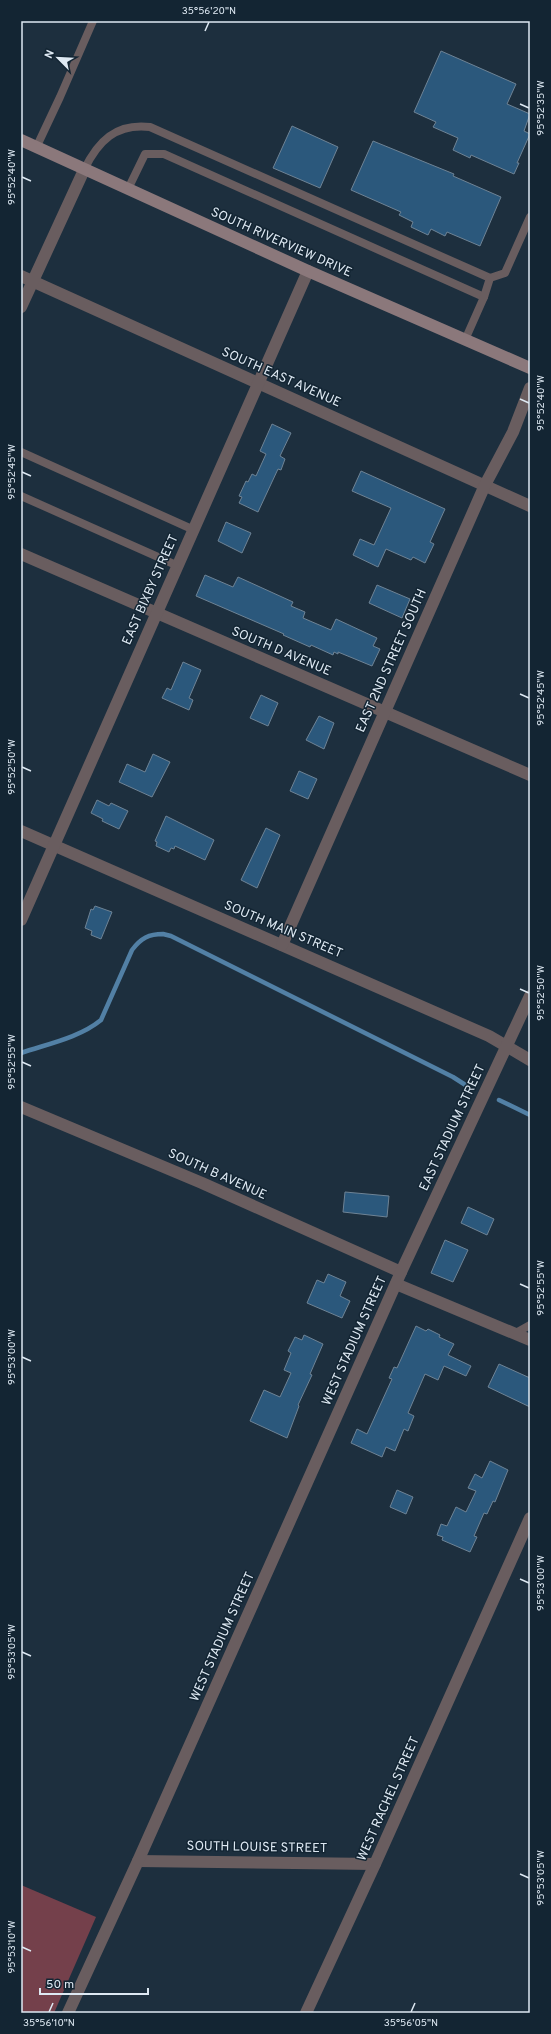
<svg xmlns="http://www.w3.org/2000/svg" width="551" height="2034" font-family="Overpass,sans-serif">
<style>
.green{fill:#74404b}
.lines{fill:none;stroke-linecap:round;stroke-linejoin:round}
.stream{stroke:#5280a5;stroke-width:4.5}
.building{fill:#2b587c;stroke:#6e8395}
.lane{stroke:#695d5f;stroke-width:8}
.street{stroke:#695d5f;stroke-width:12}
.secondary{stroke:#8b787b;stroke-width:12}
.ticks{fill:none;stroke:#dee9f3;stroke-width:1.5}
.labels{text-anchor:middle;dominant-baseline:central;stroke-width:3;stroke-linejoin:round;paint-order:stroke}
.street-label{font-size:13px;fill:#dee9f3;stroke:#132533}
.neatline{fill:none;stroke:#dee9f3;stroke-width:1.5}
.ticks-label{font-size:10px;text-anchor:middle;fill:#dee9f3}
</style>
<rect width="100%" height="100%" fill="#1d2f3e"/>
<!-- green -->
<polygon class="green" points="21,1885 96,1917 54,2013 21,2013"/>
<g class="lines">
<!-- stream -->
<g class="stream">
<path d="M21,1053C47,1044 79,1038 101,1020L132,950C141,938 149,934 163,934L171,936L453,1077L467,1086"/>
<polyline points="499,1100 530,1115"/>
</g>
</g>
<!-- building -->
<g class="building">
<polygon points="441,51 516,84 507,104 530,114 524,131 530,134 517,163 519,163 514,174 471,155 470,158 453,150 458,138 433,127 436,122 414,112"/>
<polygon points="292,126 338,147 320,188 273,168"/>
<polygon points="373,141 454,174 453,176 501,197 480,246 447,232 445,236 431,229 428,235 411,227 413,222 399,215 401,212 351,190"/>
<polygon points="272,424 291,433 280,456 285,459 281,470 278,469 258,512 239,503 242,497 239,496 246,481 248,482 252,474 256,476 266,454 260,451"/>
<polygon points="361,471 445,509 430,542 434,544 425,563 413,557 411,560 386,549 378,567 353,555 360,539 374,545 391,508 352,491"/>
<polygon points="226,522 251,533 242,553 218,541"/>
<polygon points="205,575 233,587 238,577 293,602 291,606 305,612 303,618 331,630 336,619 377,638 373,646 380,649 372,666 338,652 338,654 334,652 333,655 311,645 310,647 283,635 284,634 196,596"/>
<polygon points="377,585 410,599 402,618 369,603"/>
<polygon points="183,662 201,670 189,698 193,700 189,710 162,698 167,688 171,690"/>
<polygon points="261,695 278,703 268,726 250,718"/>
<polygon points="319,716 334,723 324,749 306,740"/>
<polygon points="153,754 170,762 152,797 119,782 127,764 145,772"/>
<polygon points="299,771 317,779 308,799 290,791"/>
<polygon points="97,800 109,806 111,803 128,811 119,829 102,821 103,819 91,813"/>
<polygon points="166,816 214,840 205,860 175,846 174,849 171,848 169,852 156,846 157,842 155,841"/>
<polygon points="266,828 280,835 257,888 241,880"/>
<polygon points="95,906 112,912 101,939 91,935 92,931 85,928 91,909 93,910"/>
<polygon points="345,1192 389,1196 387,1217 343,1212"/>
<polygon points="468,1207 494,1219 487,1235 461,1223"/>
<polygon points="445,1240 468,1250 453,1282 431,1273"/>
<polygon points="328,1274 346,1282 340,1296 350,1301 342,1318 307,1303 317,1280 324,1283"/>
<polygon points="416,1326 426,1331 428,1329 440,1335 439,1337 454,1344 448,1355 471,1366 466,1376 444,1366 438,1380 425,1374 408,1413 414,1416 408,1431 404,1429 395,1451 386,1447 382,1457 351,1443 357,1429 367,1434 392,1379 389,1378 394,1367 397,1368"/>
<polygon points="304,1335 323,1344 310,1374 312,1375 298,1405 299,1406 287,1438 250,1421 264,1390 280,1397 291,1373 284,1370 291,1353 288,1351 295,1337 302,1340"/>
<polygon points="499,1364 530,1378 530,1407 488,1387"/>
<polygon points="490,1461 508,1470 495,1502 493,1501 487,1514 484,1513 474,1536 477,1537 470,1552 442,1540 443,1537 437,1535 441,1524 447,1526 456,1507 466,1512 476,1491 468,1488 475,1474 482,1478"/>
<polygon points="397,1490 413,1497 406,1514 390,1507"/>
</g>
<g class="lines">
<!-- lane -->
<g class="lane">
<polyline points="36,148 60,97 93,21"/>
<path d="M84,170C98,141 116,123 150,127L490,278"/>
<polyline points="128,189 145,154 164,154 484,297"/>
<polyline points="465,340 484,297 490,278 505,273 530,217"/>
<polyline points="21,452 194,530"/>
<polyline points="21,496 176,565"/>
<polyline points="514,1334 530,1325"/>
</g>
<!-- street -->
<g class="street">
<polyline points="21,276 530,506"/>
<polyline points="21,307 84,170"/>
<polyline points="21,554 530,775"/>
<polyline points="21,831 489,1036 530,1060"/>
<polyline points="21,920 308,271"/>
<polyline points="282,945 485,485 513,432 530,388"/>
<polyline points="21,1107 202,1183 401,1272"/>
<polyline points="396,1284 530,1340"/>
<polyline points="138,1861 375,1864"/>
<polyline points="68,2013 138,1861 401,1272 530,996"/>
<polyline points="306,2013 375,1864 530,1518"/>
</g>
<!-- secondary -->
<polyline class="secondary" points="21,140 308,271 530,368"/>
</g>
<!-- ticks -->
<path class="ticks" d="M205,31L209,22M520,104L529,108M22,177L31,181M520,399L529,403M22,472L31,476M520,694L529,698M22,767L31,771M520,989L529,993M22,1062L31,1066M520,1284L529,1288M22,1357L31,1361M520,1579L529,1583M22,1652L31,1656M520,1874L529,1878M22,1947L31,1951M49,2012L53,2003M411,2012L415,2003"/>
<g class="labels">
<!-- street labels -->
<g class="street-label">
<text transform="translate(281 243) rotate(24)">SOUTH RIVERVIEW DRIVE</text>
<text transform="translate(281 378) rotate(24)">SOUTH EAST AVENUE</text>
<text transform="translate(151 590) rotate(-66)">EAST BIXBY STREET</text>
<text transform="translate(281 652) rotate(23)">SOUTH D AVENUE</text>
<text transform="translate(392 661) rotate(-66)">EAST 2ND STREET SOUTH</text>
<text transform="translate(283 930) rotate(23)">SOUTH MAIN STREET</text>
<text transform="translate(453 1128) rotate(-65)">EAST STADIUM STREET</text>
<text transform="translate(217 1175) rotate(24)">SOUTH B AVENUE</text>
<text transform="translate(355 1341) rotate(-66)">WEST STADIUM STREET</text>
<text transform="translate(223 1637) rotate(-66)">WEST STADIUM STREET</text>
<text transform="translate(389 1799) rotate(-66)">WEST RACHEL STREET</text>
<text transform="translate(257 1848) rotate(1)">SOUTH LOUISE STREET</text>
</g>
</g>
<!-- border -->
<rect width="551" height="2034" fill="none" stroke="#132533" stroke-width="44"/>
<!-- north arrow -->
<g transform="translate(58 58) rotate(294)" stroke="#132533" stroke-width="3" paint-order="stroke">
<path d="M0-3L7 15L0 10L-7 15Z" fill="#dee9f3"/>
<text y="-6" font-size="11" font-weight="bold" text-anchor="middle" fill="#dee9f3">N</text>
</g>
<!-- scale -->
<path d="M40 1988v6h108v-6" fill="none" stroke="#dee9f3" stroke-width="2"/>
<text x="46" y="1988" font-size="12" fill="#dee9f3" stroke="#132533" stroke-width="3" paint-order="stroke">50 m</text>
<rect x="22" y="22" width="507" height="1990" class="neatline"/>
<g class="ticks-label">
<text x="209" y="14">35°56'20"N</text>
<text transform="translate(540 108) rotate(-90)" y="4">95°52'35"W</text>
<text transform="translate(11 177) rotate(-90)" y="4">95°52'40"W</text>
<text transform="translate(540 403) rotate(-90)" y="4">95°52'40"W</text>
<text transform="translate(11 472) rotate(-90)" y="4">95°52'45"W</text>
<text transform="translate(540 698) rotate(-90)" y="4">95°52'45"W</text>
<text transform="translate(11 767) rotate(-90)" y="4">95°52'50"W</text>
<text transform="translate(540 993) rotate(-90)" y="4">95°52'50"W</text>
<text transform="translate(11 1062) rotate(-90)" y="4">95°52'55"W</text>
<text transform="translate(540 1288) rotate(-90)" y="4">95°52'55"W</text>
<text transform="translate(11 1357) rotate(-90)" y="4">95°53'00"W</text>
<text transform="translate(540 1583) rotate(-90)" y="4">95°53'00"W</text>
<text transform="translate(11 1652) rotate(-90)" y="4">95°53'05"W</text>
<text transform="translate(540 1878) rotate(-90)" y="4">95°53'05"W</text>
<text transform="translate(11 1947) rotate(-90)" y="4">95°53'10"W</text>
<text x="49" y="2026">35°56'10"N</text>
<text x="411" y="2026">35°56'05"N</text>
</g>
</svg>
